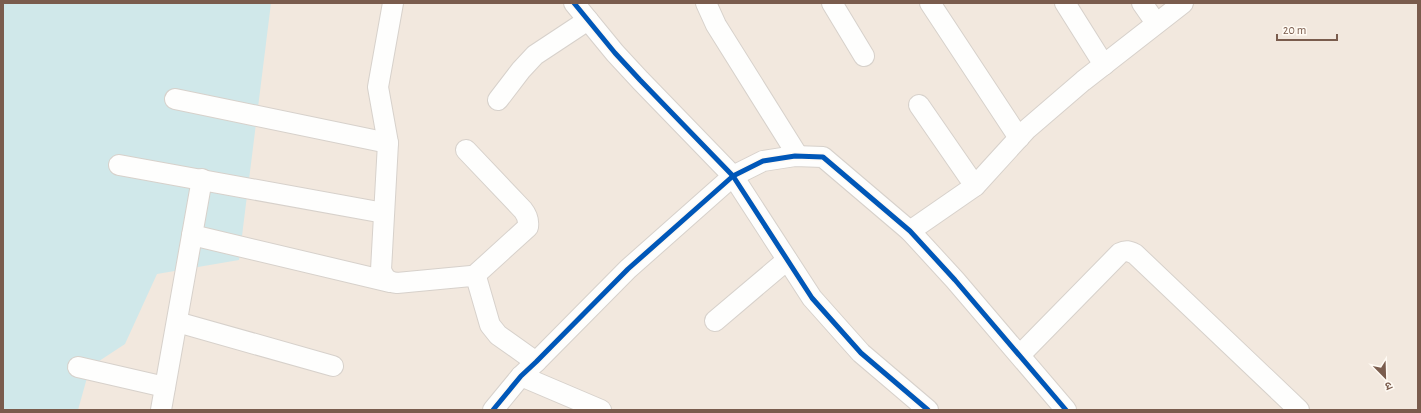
<svg xmlns="http://www.w3.org/2000/svg" width="1421" height="413" font-family="'Alegreya Sans','Noto Sans Devanagari',sans-serif">
<style>
.residential{fill:#f2e8de}
.water{fill:#d0e8ea}
.lines{fill:none;stroke-linecap:round;stroke-linejoin:round}
.minor-casing{stroke:#d7d1cb;stroke-width:22}
.minor{stroke:#fefefd;stroke-width:20}
.cycleway-casing{stroke:#fffaf3;stroke-width:8}
.cycleway{stroke:#0057b8;stroke-width:5}
</style>
<rect width="100%" height="100%" fill="#f9f5f0"/>
<!-- residential -->
<rect class="residential" x="3" y="3" width="1415" height="407"/>
<!-- water -->
<polygon class="water" points="3,3 271,3 239,260 157,274 125,344 90,367 78,410 3,410"/>
<g class="lines">
<!-- minor casing -->
<g class="minor-casing">
<g id="minor">
<path d="M393,3L378,87L388,143L381,270C385,279 388,282 397,283L471,276L477,280L490,325L498,335L536,362"/>
<polyline points="574,3 615,53 640,80 733,176 812,298 861,353 928,410"/>
<polyline points="706,3 716,25 798,156"/>
<polyline points="832,3 864,56"/>
<polyline points="930,3 1019,138"/>
<polyline points="1065,3 1104,65"/>
<polyline points="1142,3 1156,23"/>
<polyline points="175,99 388,143"/>
<polyline points="498,100 521,70 535,55 588,20"/>
<polyline points="919,105 975,186"/>
<path d="M466,150L523,210C527,215 529,220 528,227L473,277"/>
<polyline points="119,165 384,213"/>
<polyline points="910,231 975,186 1026,130 1083,81 1183,3"/>
<polyline points="192,235 390,282"/>
<polyline points="715,321 787,260"/>
<polyline points="177,322 333,366"/>
<path d="M1020,355L1120,253C1126,250 1129,251 1135,254L1299,410"/>
<polyline points="78,367 165,387"/>
<polyline points="521,376 601,410"/>
<polyline points="161,410 202,179"/>
<polyline points="493,410 521,376 536,362 628,269 733,176 763,161 795,156 823,157 910,231 955,280 1066,410"/>
</g>
</g>
<!-- minor -->
<use href="#minor" class="minor"/>
<!-- cycleway casing -->
<g class="cycleway-casing">
<g id="cycleway">
<polyline points="574,3 615,53 640,80 733,176 812,298 861,353 928,410"/>
<polyline points="493,410 521,376 536,362 628,269 733,176 763,161 795,156 823,157 910,231 955,280 1066,410"/>
</g>
</g>
<!-- cycleway -->
<use href="#cycleway" class="cycleway"/>
</g>
<!-- border -->
<rect width="1421" height="413" fill="none" stroke="#7a5c4d" stroke-width="8"/>
<!-- north arrow -->
<g transform="translate(1385 377) rotate(157)" stroke="#fffaf3" stroke-width="3" paint-order="stroke">
<path d="M0-3L7 15L0 10L-7 15Z" fill="#7a5c4d"/>
<text y="-6" font-size="11" font-weight="bold" text-anchor="middle" fill="#7a5c4d">उ</text>
</g>
<!-- scale -->
<path d="M1277 34v6h60v-6" fill="none" stroke="#7a5c4d" stroke-width="2"/>
<text x="1283" y="34" font-size="12" fill="#7a5c4d" stroke="#fffaf3" stroke-width="3" paint-order="stroke">20 m</text>
</svg>
